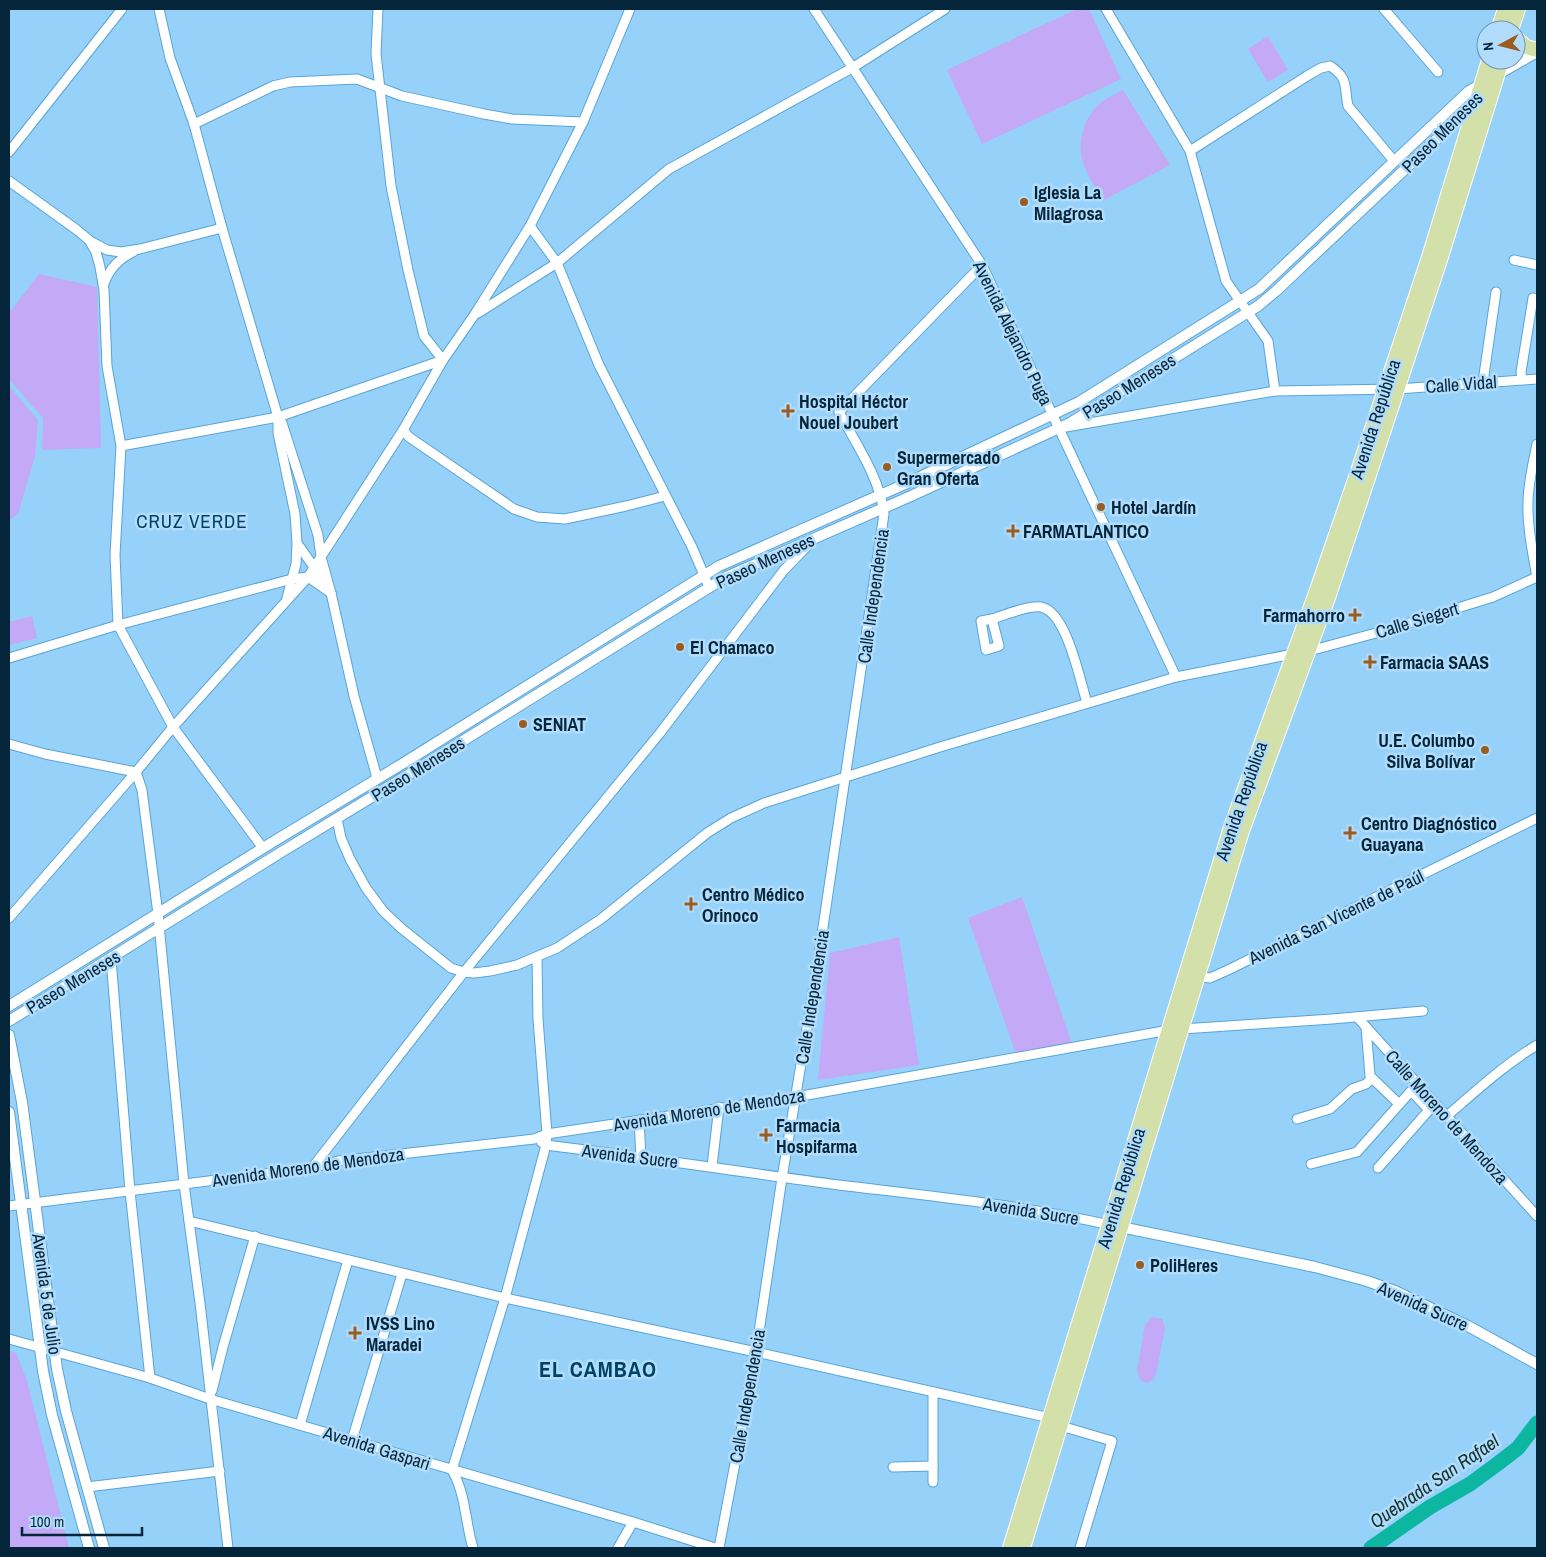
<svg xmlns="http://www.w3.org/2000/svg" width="1546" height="1557" font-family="'Archivo Narrow',sans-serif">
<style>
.green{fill:#c3a9f6}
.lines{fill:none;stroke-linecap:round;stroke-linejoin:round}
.river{stroke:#0cb6a0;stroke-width:15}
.minor-casing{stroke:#59a4d6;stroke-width:11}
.tertiary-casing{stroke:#59a4d6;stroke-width:12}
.primary-casing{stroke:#fff;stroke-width:16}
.minor{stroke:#fff;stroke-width:9}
.tertiary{stroke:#fff;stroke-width:10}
.primary{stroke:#d3e0aa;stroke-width:14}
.poi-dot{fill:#9a5c21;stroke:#b1dcfb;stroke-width:2}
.labels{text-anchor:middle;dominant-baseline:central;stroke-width:5;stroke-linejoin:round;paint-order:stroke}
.street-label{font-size:18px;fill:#05263a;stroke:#b1dcfb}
.poi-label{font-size:18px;font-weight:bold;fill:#05263a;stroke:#b1dcfb;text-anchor:start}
.neighbourhood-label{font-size:19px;letter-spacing:1px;fill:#004265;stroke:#b1dcfb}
.water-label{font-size:19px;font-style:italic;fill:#13312b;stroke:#b1dcfb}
.district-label{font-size:22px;font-weight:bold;letter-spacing:1px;fill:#004265;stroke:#b1dcfb}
</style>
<rect width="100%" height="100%" fill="#96d1fa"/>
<!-- green -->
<g class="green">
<polygon points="1077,9 1089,9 1121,79 982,144 947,70"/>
<polygon points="1268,36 1288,70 1268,82 1248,49"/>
<path d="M1123,90L1170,165L1104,200C1096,188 1087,176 1083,162C1076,142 1085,114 1102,102C1108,97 1116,94 1123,90Z"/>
<polygon points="39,274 97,287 101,448 42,450 43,418 9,379 9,313"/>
<polygon points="9,386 38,420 35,456 18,514 9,520"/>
<polygon points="32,616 37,638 9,645 9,622"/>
<polygon points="1022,897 1073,1047 1017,1057 968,918"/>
<polygon points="899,937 919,1065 818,1080 830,953"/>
<polygon points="1152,1317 1162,1319 1165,1328 1156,1374 1153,1380 1147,1383 1140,1380 1137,1371 1145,1325"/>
<polygon points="9,1351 16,1353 27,1381 69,1548 9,1548"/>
</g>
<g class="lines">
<!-- river -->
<polyline class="river" points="1371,1548 1430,1507 1470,1484 1496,1465 1518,1448 1537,1423"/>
<!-- minor casing -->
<g class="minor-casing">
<g id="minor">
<polyline points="159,9 170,58 194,124 222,228 278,417 278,433 295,514 297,543 296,564 287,598"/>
<polyline points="814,9 982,265 1176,677"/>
<polyline points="1106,9 1190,151 1226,281 1268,341 1275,391"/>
<polyline points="1384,9 1438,72"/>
<polyline points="194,124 273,86 290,82 357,79 402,96 484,114 512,119 583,122"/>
<path d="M1190,151L1307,76L1321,68L1330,66C1349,78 1344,87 1348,106L1394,161"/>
<polyline points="9,152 122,9"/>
<polyline points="9,181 77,230 89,240 96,252 100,267 104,290 107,366 121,446 115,555 118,625 173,727 260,844 261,849"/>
<polyline points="530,226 557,263 599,365 692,547 709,587"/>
<polyline points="90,241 107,250 121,252 140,249 222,228"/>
<polyline points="1514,260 1537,265"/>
<path d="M104,284C109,269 118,259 133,252"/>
<polyline points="478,313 557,263 669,169 852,68 945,9"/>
<polyline points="1522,380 1521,372 1533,298"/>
<polyline points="1485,382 1484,375 1496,292"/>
<polyline points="279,419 282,423 318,535 321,557 331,593 354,696 376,774 376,780"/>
<polyline points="1066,427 1275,391 1398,389 1537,379"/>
<polyline points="403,430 409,437 514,509 537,517 565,519 626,506 665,496"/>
<polyline points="121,446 278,417 443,360 424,336 408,270 391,186 376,54 378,9"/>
<polyline points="297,543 325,583"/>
<path d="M1537,578C1533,553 1527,528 1528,503C1528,483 1533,464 1537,444"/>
<path d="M992,619C1004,615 1029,605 1041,607C1067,612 1080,681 1087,703"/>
<polygon points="992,619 999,646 986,650 981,621"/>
<polyline points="9,658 118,625 292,579 308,577 331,593"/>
<polyline points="9,744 45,754 136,772 142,790 158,914 184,1184 200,1303 228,1548"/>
<polyline points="337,819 341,838 350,859 366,888 383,911 401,928 451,968 464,972 474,973 490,971 517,965 557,948 601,919 707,833 731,818 764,803 940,747 1176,677 1313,650 1387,630 1493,597 1537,577"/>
<polyline points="9,918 136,772 173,727 308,577 403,430 443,360 475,314 530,226 583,122 630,9"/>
<polyline points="111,959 130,1191 150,1378"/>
<polyline points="1193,976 1210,978 1228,970 1537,818"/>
<polyline points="1357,1017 1537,1216"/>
<polyline points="1366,1027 1370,1076 1399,1104"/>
<polyline points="1182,1029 1332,1019 1423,1011"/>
<path d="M1447,1116C1476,1091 1504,1065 1537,1045"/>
<polyline points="1297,1119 1330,1109 1352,1089 1366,1084 1372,1078"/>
<polyline points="639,1120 641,1157"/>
<path d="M541,1142L546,1145C644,1157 741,1172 839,1185C930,1196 1021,1205 1110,1225"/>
<polyline points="1311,1164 1357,1152 1411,1091 1429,1110 1378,1168"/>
<polyline points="712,1166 719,1107"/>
<polyline points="312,1168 464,972 660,733 784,570 814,539"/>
<polyline points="9,1206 312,1168 338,1161 534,1139 547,1134 796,1097 1169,1030"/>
<polyline points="189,1221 505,1298 756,1352 1050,1418"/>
<polyline points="9,1339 150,1378 210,1399 633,1522 715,1548"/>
<polyline points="212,1391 223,1347 255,1236"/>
<polyline points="933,1392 933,1482"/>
<polyline points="300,1425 348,1260"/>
<polyline points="1061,1426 1112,1441 1080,1548"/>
<polyline points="352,1440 402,1274"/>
<polyline points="893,1467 933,1466"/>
<polyline points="87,1487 220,1471"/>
<path d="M473,1548C465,1522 466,1494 452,1470L505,1298L546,1145L547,1134L538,1019L537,958"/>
<polyline points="618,1548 633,1522"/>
<path d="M719,1548L756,1352L782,1178L817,968L884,514C880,478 856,444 839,412L982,265"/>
</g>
</g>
<!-- tertiary casing -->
<g class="tertiary-casing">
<g id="tertiary">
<polyline points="9,1006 276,840 402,764 719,566 905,484 1079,402 1259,289 1469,91 1537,52"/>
<polyline points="9,1021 283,851 408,775 726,577 911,496 1070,423 1258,306 1276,291 1475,103"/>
<polyline points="9,1035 22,1102 57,1369 66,1411 104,1548"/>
<polyline points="9,1112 43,1371 52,1415 89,1548"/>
<polyline points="1116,1226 1315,1267 1367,1281 1395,1291 1468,1326 1537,1364"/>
</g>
</g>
<!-- primary casing -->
<g class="primary-casing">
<g id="primary">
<polyline points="1498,30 1505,9"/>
<polyline points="1511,30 1518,9"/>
<polyline points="1516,38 1526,47 1537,50"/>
<polyline points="1010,1548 1231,827 1317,590 1357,474 1429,257 1489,60"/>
<polyline points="1023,1548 1242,831 1329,595 1368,478 1440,260 1502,60"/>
</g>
</g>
<!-- minor -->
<use href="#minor" class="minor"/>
<!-- tertiary -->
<use href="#tertiary" class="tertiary"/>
<!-- primary -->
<use href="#primary" class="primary"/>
</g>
<!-- markers -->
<g class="poi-dot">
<circle cx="1024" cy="202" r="5"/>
<path d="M785.5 403.5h5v5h5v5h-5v5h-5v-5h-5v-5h5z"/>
<circle cx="887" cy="467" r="5"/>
<circle cx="1101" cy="507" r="5"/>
<path d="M1010.5 523.5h5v5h5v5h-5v5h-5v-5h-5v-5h5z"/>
<path d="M1352.5 607.5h5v5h5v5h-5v5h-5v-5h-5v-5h5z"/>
<circle cx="680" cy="647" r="5"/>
<path d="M1367.5 654.5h5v5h5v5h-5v5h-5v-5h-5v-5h5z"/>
<circle cx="523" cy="724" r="5"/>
<circle cx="1485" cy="750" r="5"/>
<path d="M1347.5 825.5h5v5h5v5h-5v5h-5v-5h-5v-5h5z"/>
<path d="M688.5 896.5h5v5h5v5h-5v5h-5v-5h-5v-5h5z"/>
<path d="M763.5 1127.5h5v5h5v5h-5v5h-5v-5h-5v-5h5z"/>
<circle cx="1140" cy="1265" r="5"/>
<path d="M352.5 1325.5h5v5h5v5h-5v5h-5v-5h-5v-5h5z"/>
</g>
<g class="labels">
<!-- street labels -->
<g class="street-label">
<text transform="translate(1442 132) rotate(-45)">Paseo Meneses</text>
<text transform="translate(1013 333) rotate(64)">Avenida Alejandro Puga</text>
<text transform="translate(1461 384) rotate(-4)">Calle Vidal</text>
<text transform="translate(1129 386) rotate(-32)">Paseo Meneses</text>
<text transform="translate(1375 419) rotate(-72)">Avenida República</text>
<text transform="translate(765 561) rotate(-25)">Paseo Meneses</text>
<text transform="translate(873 596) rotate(-82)">Calle Independencia</text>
<text transform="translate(1417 620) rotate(-17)">Calle Siegert</text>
<text transform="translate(418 769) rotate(-32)">Paseo Meneses</text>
<text transform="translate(1241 801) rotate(-71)">Avenida República</text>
<text transform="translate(1336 917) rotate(-26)">Avenida San Vicente de Paúl</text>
<text transform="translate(73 982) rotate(-31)">Paseo Meneses</text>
<text transform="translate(812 997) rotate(-81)">Calle Independencia</text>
<text transform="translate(709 1110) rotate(-9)">Avenida Moreno de Mendoza</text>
<text transform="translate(1447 1117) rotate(48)">Calle Moreno de Mendoza</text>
<text transform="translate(630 1156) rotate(7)">Avenida Sucre</text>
<text transform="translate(308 1167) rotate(-8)">Avenida Moreno de Mendoza</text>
<text transform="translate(1121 1188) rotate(-73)">Avenida República</text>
<text transform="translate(1031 1211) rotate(9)">Avenida Sucre</text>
<text transform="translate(47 1294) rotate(82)">Avenida 5 de Julio</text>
<text transform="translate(1423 1306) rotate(24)">Avenida Sucre</text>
<text transform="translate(747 1396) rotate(-80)">Calle Independencia</text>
<text transform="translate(377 1448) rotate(17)">Avenida Gaspari</text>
</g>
<!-- poi labels -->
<g class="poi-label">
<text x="1034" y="192">Iglesia La<tspan x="1034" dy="21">Milagrosa</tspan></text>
<text x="799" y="401">Hospital Héctor<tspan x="799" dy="21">Nouel Joubert</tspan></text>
<text x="897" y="457">Supermercado<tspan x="897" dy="21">Gran Oferta</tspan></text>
<text x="1111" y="507">Hotel Jardín</text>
<text x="1023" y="531">FARMATLANTICO</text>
<text x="1345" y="615" text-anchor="end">Farmahorro</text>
<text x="690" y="647">El Chamaco</text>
<text x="1380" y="662">Farmacia SAAS</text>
<text x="533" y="724">SENIAT</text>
<text x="1475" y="740" text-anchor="end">U.E. Columbo<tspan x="1475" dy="21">Silva Bolívar</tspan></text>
<text x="1361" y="823">Centro Diagnóstico<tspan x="1361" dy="21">Guayana</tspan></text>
<text x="702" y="894">Centro Médico<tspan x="702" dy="21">Orinoco</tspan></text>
<text x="776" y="1125">Farmacia<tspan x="776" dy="21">Hospifarma</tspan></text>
<text x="1150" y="1265">PoliHeres</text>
<text x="366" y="1323">IVSS Lino<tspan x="366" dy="21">Maradei</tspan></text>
</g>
<!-- neighbourhood labels -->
<g class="neighbourhood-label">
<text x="192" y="521">CRUZ VERDE</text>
</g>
<!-- water labels -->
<g class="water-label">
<text transform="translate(1434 1481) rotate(-34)">Quebrada San Rafael</text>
</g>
<!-- district labels -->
<g class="district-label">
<text x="598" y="1369">EL CAMBAO</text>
</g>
</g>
<!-- border -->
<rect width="1546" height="1557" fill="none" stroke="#05263a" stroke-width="20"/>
<!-- north arrow -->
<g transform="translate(1501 45) rotate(263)"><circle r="24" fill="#b1dcfb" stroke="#6c93ae"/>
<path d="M0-4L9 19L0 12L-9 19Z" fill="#9a5c21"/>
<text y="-8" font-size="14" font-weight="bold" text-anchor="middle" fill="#05263a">N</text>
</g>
<!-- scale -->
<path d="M22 1527v8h120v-8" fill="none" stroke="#05263a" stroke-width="2.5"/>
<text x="30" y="1527" font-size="15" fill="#05263a" stroke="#b1dcfb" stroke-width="4" paint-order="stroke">100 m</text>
</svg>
